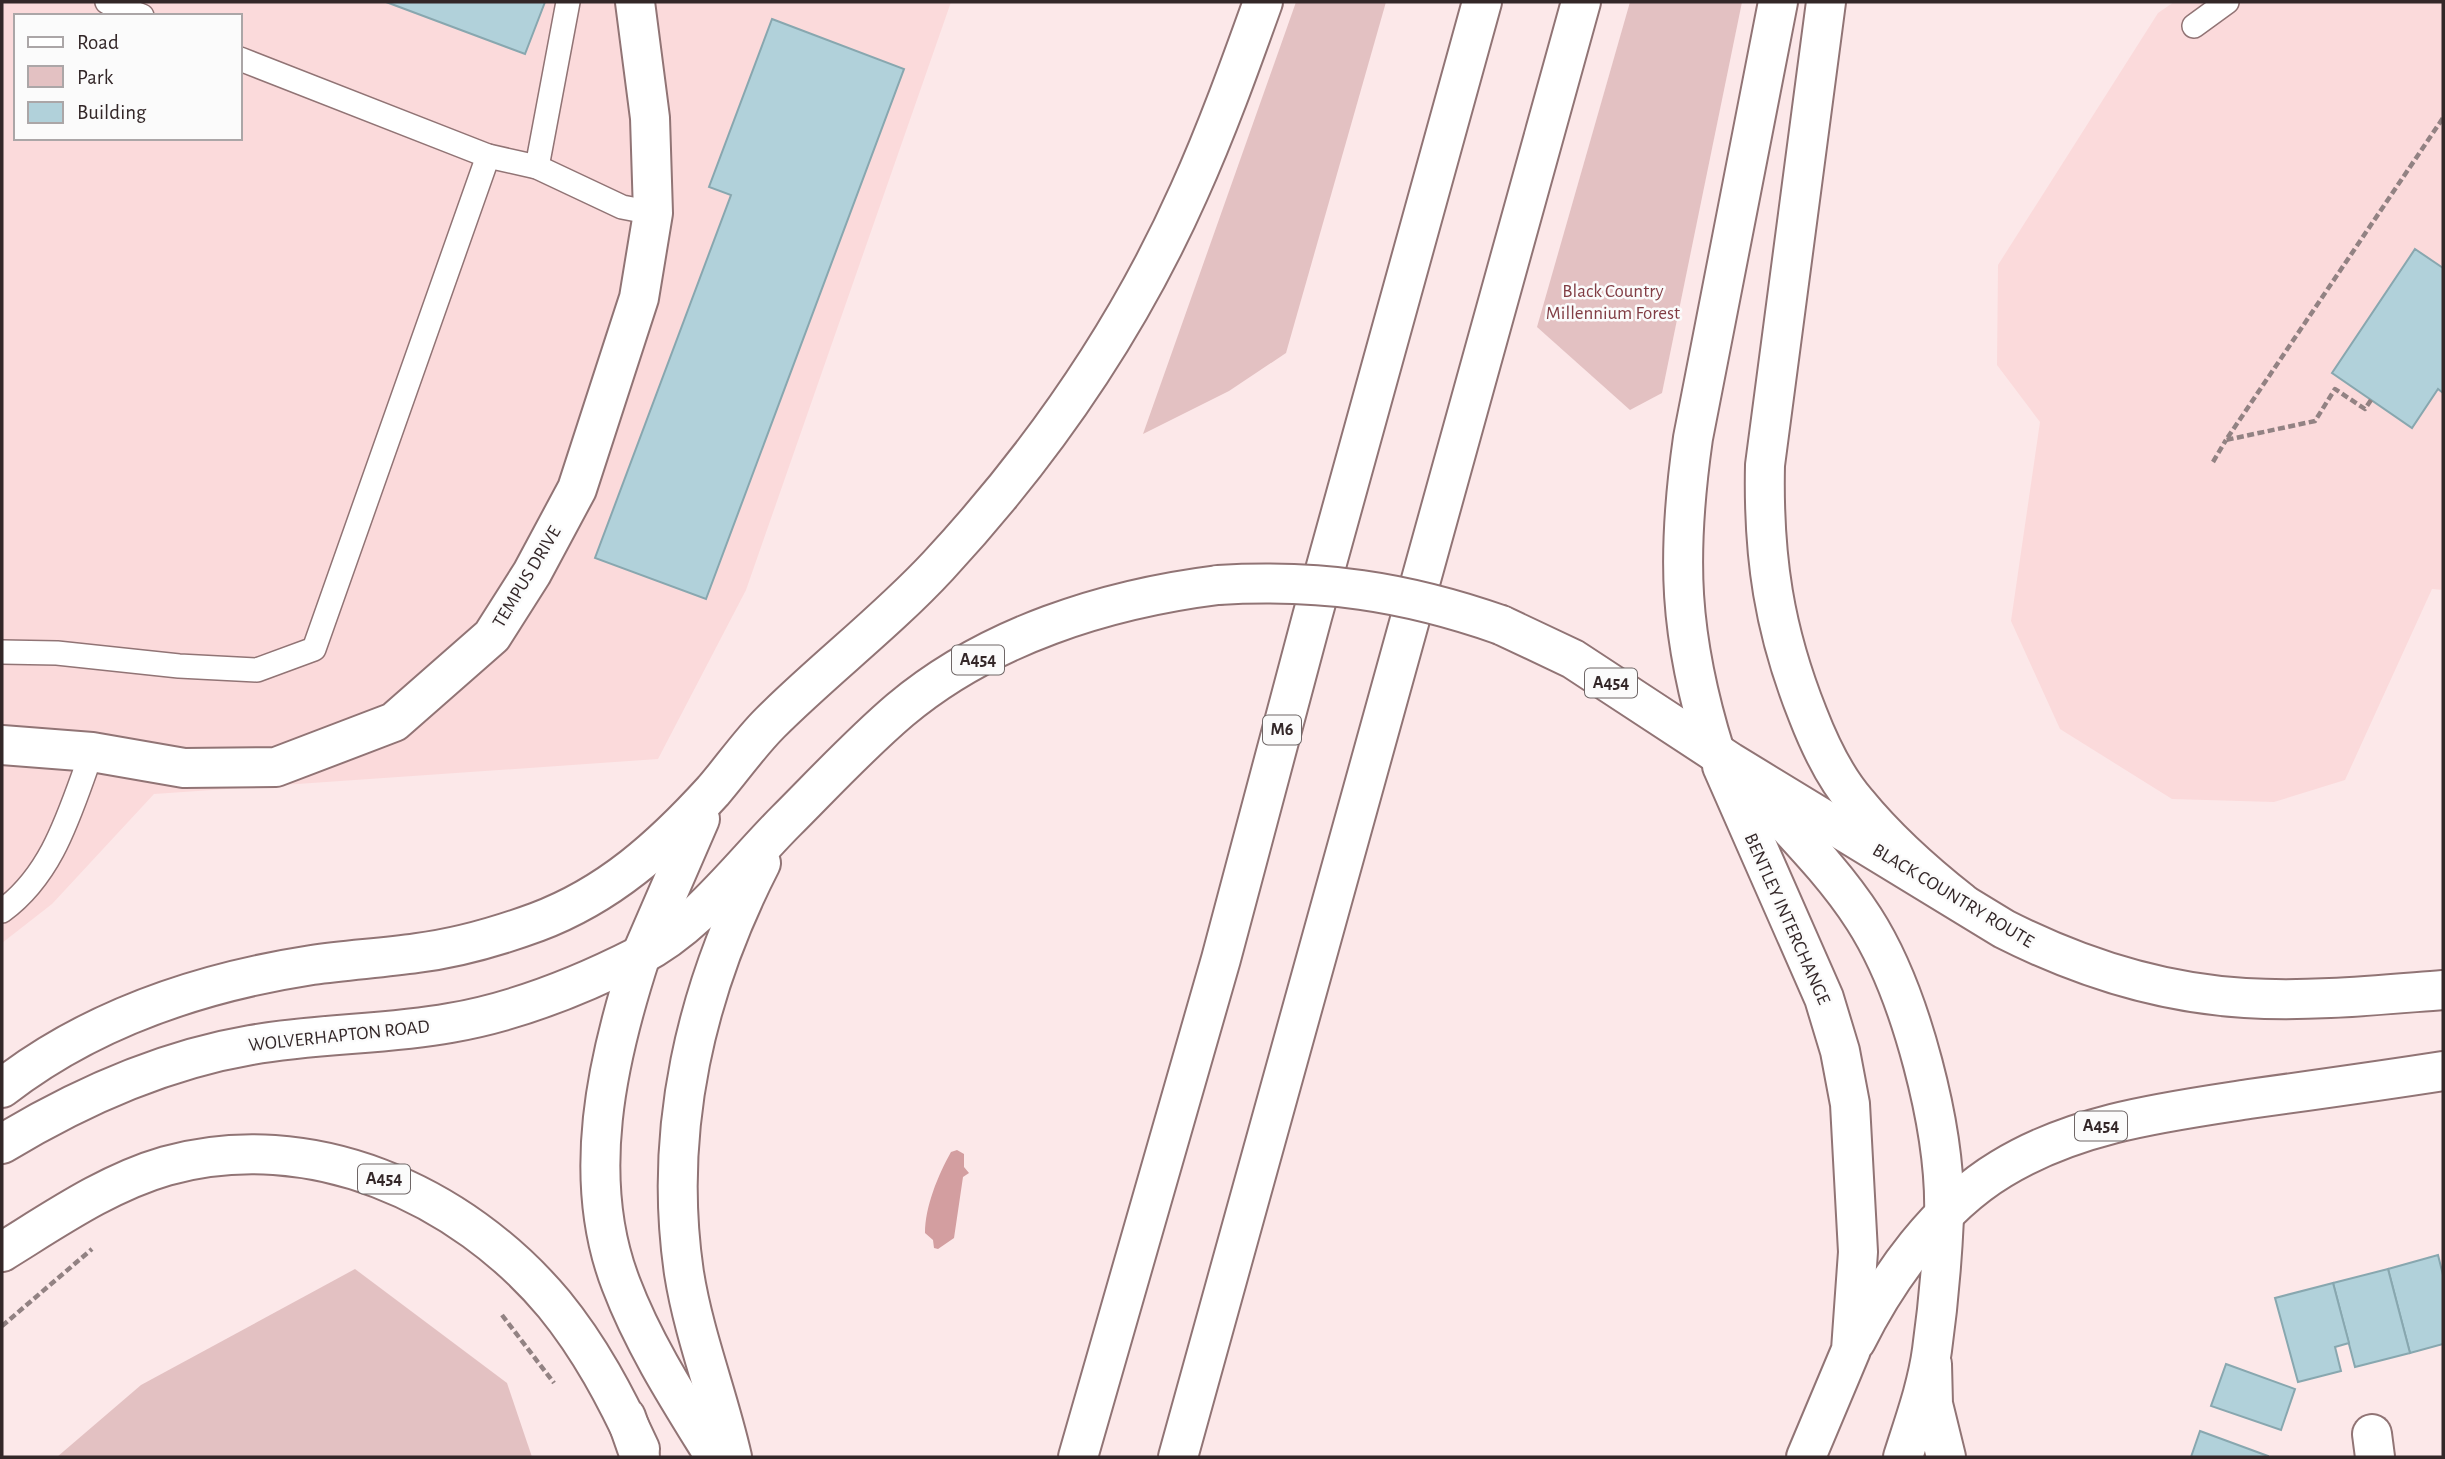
<svg xmlns="http://www.w3.org/2000/svg" width="2445" height="1459" font-family="'Alegreya Sans',sans-serif">
<style>
.built{fill:#fbdadb;fill-rule:evenodd}
.green{fill:#e3c1c2}
.water{fill:#d39ea0}
.building{fill:#b1d1da;stroke:#88a7af;stroke-width:2}
.lines{fill:none;stroke-linecap:round;stroke-linejoin:round}
.service-casing{stroke:#917475;stroke-width:26}
.minor-casing{stroke:#917475;stroke-width:42}
.secondary-casing{stroke:#917475;stroke-width:42}
.trunk-casing{stroke:#917475;stroke-width:42}
.motorway-casing{stroke:#917475;stroke-width:42}
.path{stroke:#928283;stroke-width:4.5;stroke-dasharray:7 3.5;stroke-linecap:butt}
.service{stroke:#fff;stroke-width:23}
.minor{stroke:#fff;stroke-width:38}
.secondary{stroke:#fff;stroke-width:38}
.trunk{stroke:#fff;stroke-width:38}
.motorway{stroke:#fff;stroke-width:38}
.trunk-bridge-casing{stroke:#917475;stroke-width:42;stroke-linecap:butt}
.trunk-bridge{stroke:#fff;stroke-width:38}
.labels{text-anchor:middle;dominant-baseline:central;stroke-width:5;stroke-linejoin:round;paint-order:stroke}
.shield{fill:#fbfbfb;stroke:#6f6767;stroke-width:2}
.shield-label{font-size:18px;font-weight:bold;fill:#332728}
.park-label{font-size:19px;fill:#813d44;stroke:#fbfbfb}
.street-label{font-size:19px;fill:#332728;stroke:#fbfbfb}
</style>
<rect width="100%" height="100%" fill="#fce8e9"/>
<!-- built -->
<g class="built">
<path d="M2,2H951L746,590L658,759L154,794L52,904L2,943ZM16,16H240V138H16Z"/>
<polygon points="2174,2 2443,2 2443,590 2432,589 2345,780 2274,802 2172,799 2060,729 2011,621 2040,422 1997,365 1998,265 2158,13"/>
</g>
<!-- green -->
<g class="green">
<polygon points="1296,2 1386,2 1286,353 1229,391 1143,434"/>
<polygon points="1630,2 1742,2 1662,393 1630,410 1537,327"/>
<polygon points="355,1269 507,1383 532,1457 57,1457 141,1385"/>
</g>
<!-- water -->
<path class="water" d="M957,1150L964,1154V1167L969,1173L963,1177L954,1238L938,1249L934,1248L933,1240L925,1233C925,1207 938,1175 951,1152Z"/>
<!-- building -->
<g class="building">
<polygon points="386,2 545,2 525,54"/>
<polygon points="772,19 904,69 706,599 595,558 731,195 709,187"/>
<polygon points="2415,249 2443,268 2443,393 2438,389 2412,428 2332,373"/>
<polygon points="2438,1255 2443,1275 2443,1344 2410,1353 2388,1269"/>
<polygon points="2388,1269 2410,1353 2355,1367 2333,1283"/>
<polygon points="2333,1283 2349,1343 2335,1347 2341,1371 2298,1382 2275,1298"/>
<polygon points="2226,1364 2295,1389 2281,1430 2211,1406"/>
<polygon points="2200,1431 2268,1456 2268,1457 2191,1457"/>
</g>
<g class="lines">
<!-- service casing -->
<g class="service-casing">
<g id="service">
<polyline points="107,2 142,16"/>
<polyline points="2194,26 2227,2"/>
<polyline points="240,59 488,156 537,167 622,207 653,213"/>
<polyline points="537,167 568,2"/>
<polyline points="2,652 57,653 179,666 257,670 314,649 488,156"/>
<path d="M2,911C54,873 70,811 92,752"/>
</g>
</g>
<!-- minor casing -->
<g class="minor-casing">
<g id="minor">
<polyline points="2,745 92,752 184,768 276,767 394,722 492,636 532,573 577,489 639,298 653,213 650,118 635,2"/>
<polyline points="2372,1434 2375,1457"/>
</g>
</g>
<!-- secondary casing -->
<g class="secondary-casing">
<polyline id="secondary" points="1932,1364 1933,1404 1946,1457"/>
</g>
<!-- trunk casing -->
<g class="trunk-casing">
<g id="trunk">
<path d="M1501,625L1573,659L1730,762L2004,929C2079,967 2160,993 2245,998C2310,1002 2378,995 2443,990"/>
<polyline points="1722,766 1824,998 1840,1051 1850,1104 1858,1252 1851,1350 1806,1457"/>
<path d="M1755,790C1792,831 1834,872 1864,919C1911,992 1947,1131 1944,1218C1942,1262 1938,1307 1932,1350C1927,1387 1914,1422 1903,1457"/>
<path d="M641,955C607,1059 580,1178 621,1284C644,1345 681,1402 715,1457"/>
<path d="M2,1144C78,1098 163,1060 251,1045C317,1033 385,1035 450,1023C515,1012 580,986 639,956C698,926 740,867 786,821C823,784 860,744 900,710C988,636 1106,599 1218,585"/>
<path d="M2,1252C54,1220 107,1183 166,1166C310,1126 461,1193 554,1304C590,1348 616,1397 640,1449"/>
<path d="M1856,1341C1888,1277 1938,1207 2001,1169C2076,1123 2164,1112 2249,1099C2314,1090 2379,1081 2443,1071"/>
<path d="M732,1457C718,1395 694,1336 684,1273C663,1130 696,990 761,863"/>
</g>
</g>
<!-- motorway casing -->
<g class="motorway-casing">
<g id="motorway">
<path d="M1826,2L1765,465C1763,557 1774,630 1808,715C1820,746 1835,778 1857,803C1888,841 1923,872 1961,902"/>
<path d="M1715,752C1679,636 1676,557 1693,438L1778,2"/>
<polyline points="641,955 700,819"/>
<path d="M2,1088C91,1019 202,982 312,965C347,960 382,958 417,953C458,948 499,936 537,922C609,895 662,847 713,791C732,769 749,744 770,723C824,669 886,622 938,566C1040,456 1128,329 1189,192C1217,130 1240,66 1263,2"/>
<polyline points="626,1417 640,1457"/>
<polyline points="1078,1457 1221,959 1312,617 1482,2"/>
<polyline points="1178,1457 1581,2"/>
</g>
</g>
<!-- path -->
<g class="path">
<polyline points="2371,400 2365,409 2335,389 2315,421 2226,440 2443,118"/>
<polyline points="2213,462 2226,440"/>
<polyline points="502,1315 554,1383"/>
<polyline points="2,1326 92,1249"/>
</g>
<!-- service -->
<use href="#service" class="service"/>
<!-- minor -->
<use href="#minor" class="minor"/>
<!-- secondary -->
<use href="#secondary" class="secondary"/>
<!-- trunk -->
<use href="#trunk" class="trunk"/>
<!-- motorway -->
<use href="#motorway" class="motorway"/>
<!-- trunk-bridge casing -->
<g class="trunk-bridge-casing">
<path id="trunk-bridge" d="M1218,585C1320,579 1404,591 1501,625"/>
</g>
<!-- trunk-bridge -->
<use href="#trunk-bridge" class="trunk-bridge"/>
</g>
<g class="labels">
<!-- shield labels -->
<g class="shield">
<rect x="952" y="645.5" width="52" height="29" rx="5"/>
<rect x="1585" y="668.5" width="52" height="29" rx="5"/>
<rect x="1263" y="715.5" width="38" height="29" rx="5"/>
<rect x="2075" y="1111.5" width="52" height="29" rx="5"/>
<rect x="358" y="1164.5" width="52" height="29" rx="5"/>
</g>
<g class="shield-label">
<text x="978" y="660">A454</text>
<text x="1611" y="683">A454</text>
<text x="1282" y="730">M6</text>
<text x="2101" y="1126">A454</text>
<text x="384" y="1179">A454</text>
</g>
<!-- park labels -->
<g class="park-label">
<text x="1613" y="291">Black Country<tspan x="1613" dy="22">Millennium Forest</tspan></text>
</g>
<!-- street labels -->
<g class="street-label">
<text transform="translate(527 577) rotate(-59)">TEMPUS DRIVE</text>
<text transform="translate(1953 896) rotate(31)">BLACK COUNTRY ROUTE</text>
<text transform="translate(1787 919) rotate(66)">BENTLEY INTERCHANGE</text>
<text transform="translate(339 1036) rotate(-6)">WOLVERHAPTON ROAD</text>
</g>
</g>
<!-- border -->
<rect width="2445" height="1459" fill="none" stroke="#332728" stroke-width="7"/>
<!-- legend -->
<rect x="14" y="14" width="228" height="126" fill="#fbfbfb" stroke="#aba6a7" stroke-width="2"/>
<rect x="28" y="37" width="35" height="10" fill="#ffffff" stroke="#aba6a7" stroke-width="2"/>
<text x="77" y="49" font-size="21" fill="#332728">Road</text>
<rect x="28" y="66" width="35" height="21" fill="#e3c1c2" stroke="#aba6a7" stroke-width="2"/>
<text x="77" y="84" font-size="21" fill="#332728">Park</text>
<rect x="28" y="102" width="35" height="21" fill="#b1d1da" stroke="#aba6a7" stroke-width="2"/>
<text x="77" y="119" font-size="21" fill="#332728">Building</text>
</svg>
